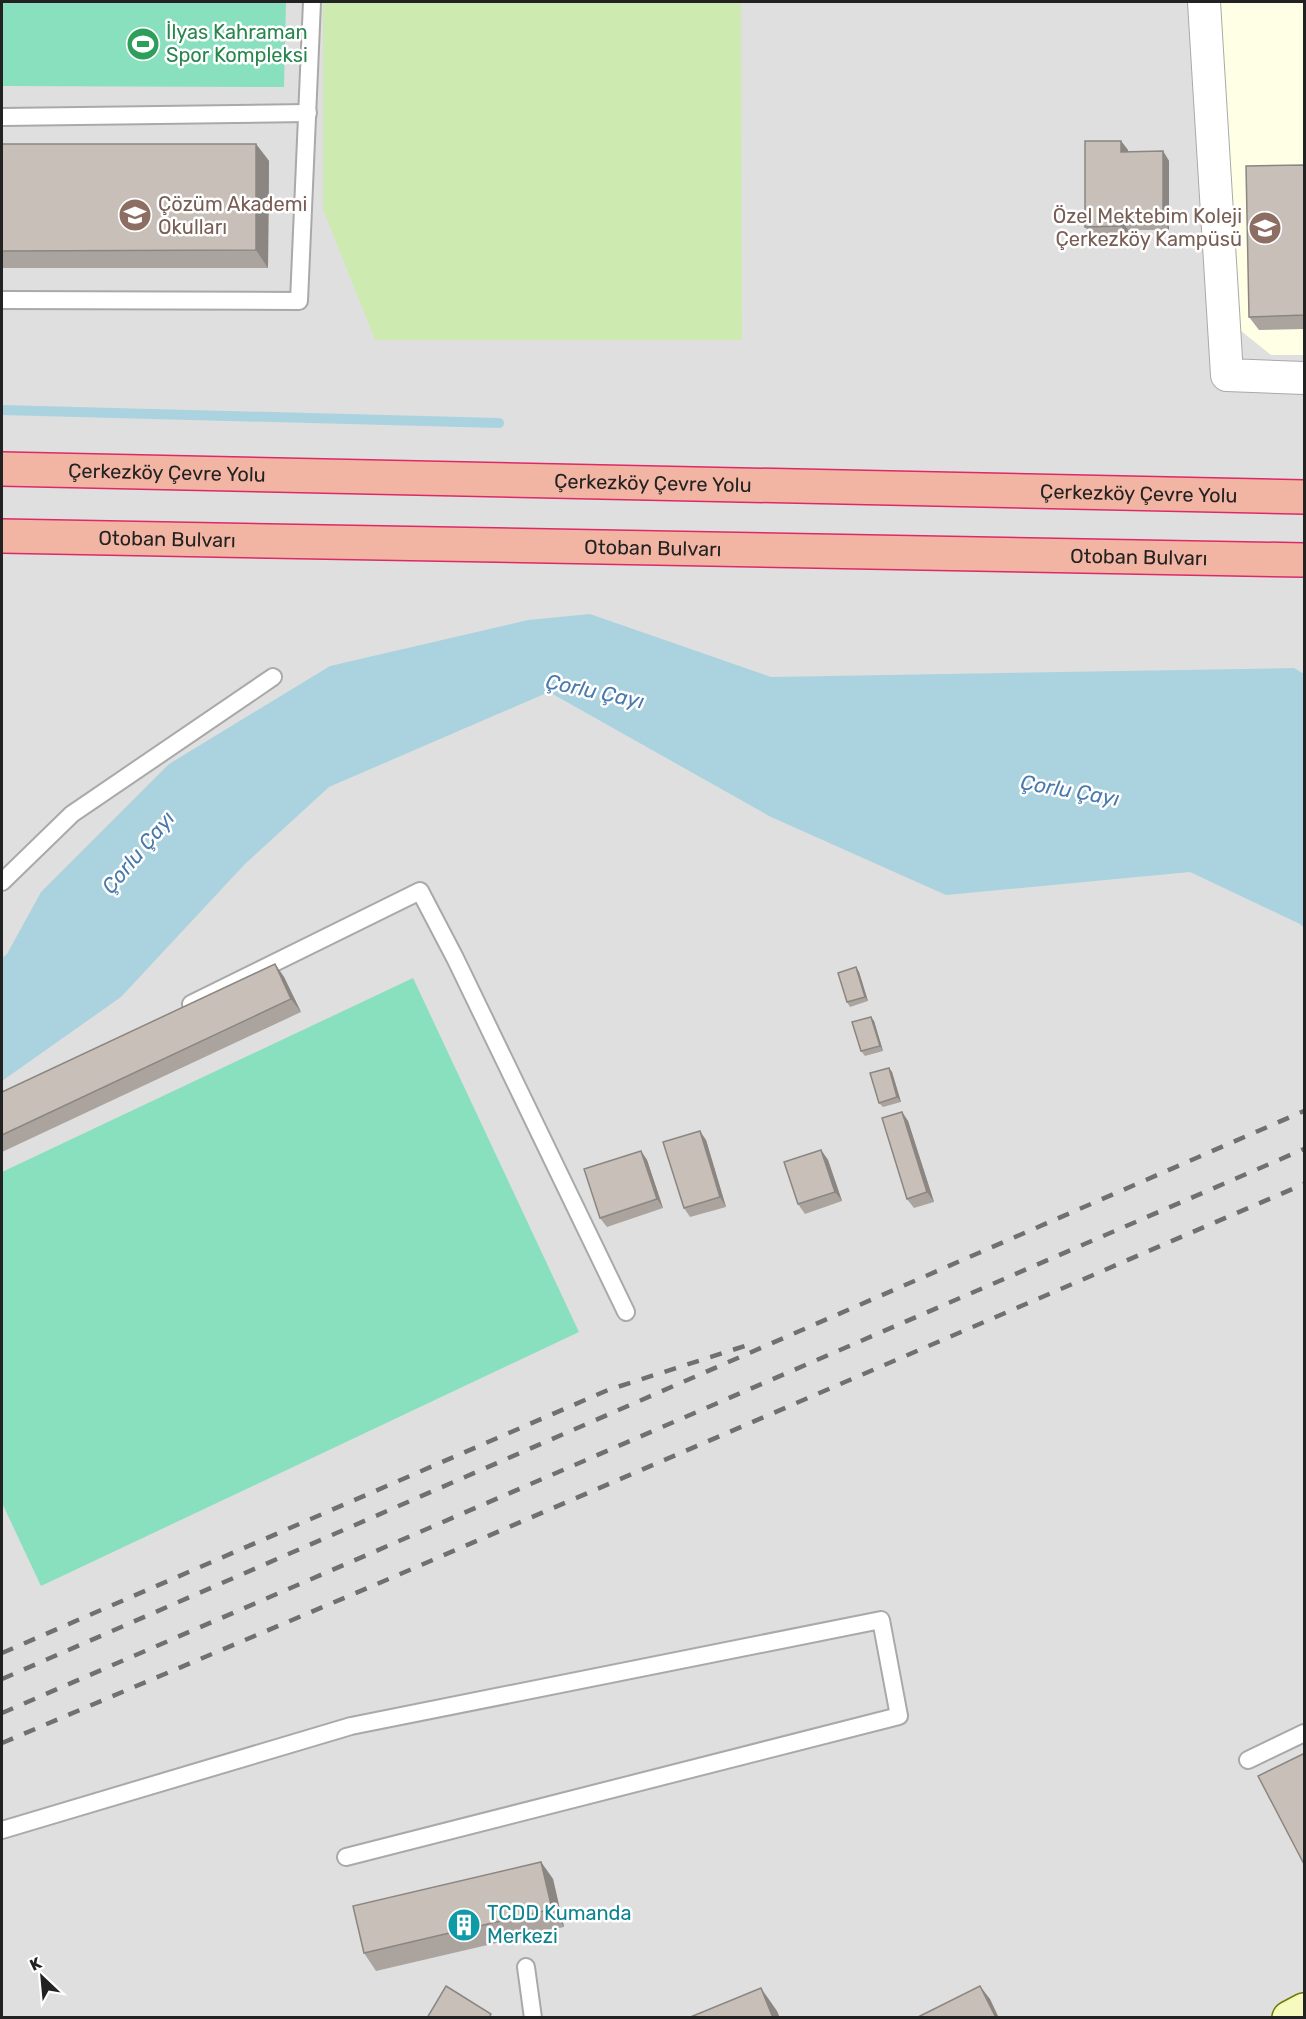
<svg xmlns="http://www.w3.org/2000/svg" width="1306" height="2019" font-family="Rubik,sans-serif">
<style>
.residential{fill:#e0dfdf}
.education{fill:#ffffe5}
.grass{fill:#cdebb0}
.pitch{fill:#88e0be}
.water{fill:#aad3df}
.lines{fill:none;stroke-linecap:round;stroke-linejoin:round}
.stream{stroke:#aad3df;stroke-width:10}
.service-casing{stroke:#a9a9a9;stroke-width:20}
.minor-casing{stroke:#a9a9a9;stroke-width:34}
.secondary-casing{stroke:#707d05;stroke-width:36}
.trunk-casing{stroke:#dc2a67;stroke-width:36}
.service{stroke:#fff;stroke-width:16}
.minor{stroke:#fff;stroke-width:32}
.secondary{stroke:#f7fabf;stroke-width:33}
.trunk{stroke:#f2b4a3;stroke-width:33}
.rail{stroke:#707070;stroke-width:4.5;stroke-dasharray:12 12;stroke-linecap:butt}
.wall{fill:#aba49e}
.shaded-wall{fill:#8b8681}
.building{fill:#c7bfb8;stroke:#8b8681;stroke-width:1.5}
.labels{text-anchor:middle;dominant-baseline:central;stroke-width:5;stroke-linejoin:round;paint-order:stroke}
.leisure-label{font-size:20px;fill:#27864d;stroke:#fff;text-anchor:start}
.education-label{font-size:20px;fill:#785e54;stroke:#fff;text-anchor:start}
.street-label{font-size:20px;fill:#222;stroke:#fff}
.culture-label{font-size:20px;fill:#0d838f;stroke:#fff;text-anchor:start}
.water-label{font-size:21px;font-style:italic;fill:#4a7aab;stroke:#fff}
</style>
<rect width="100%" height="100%" fill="#f2efe9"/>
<!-- residential -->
<rect class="residential" x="2" y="2" width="1302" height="2015"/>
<!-- education -->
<polygon class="education" points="1217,2 1304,2 1304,355 1271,355 1230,322"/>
<!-- grass -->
<polygon class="grass" points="323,2 741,2 742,340 375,340 323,209"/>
<!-- pitch -->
<g class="pitch">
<polygon points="2,2 286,2 284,87 2,86"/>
<polygon points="413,978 579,1332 41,1586 2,1503 2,1172"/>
</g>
<!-- water -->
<polygon class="water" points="590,614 771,677 1294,668 1304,674 1304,928 1300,924 1190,872 946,895 771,817 549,692 329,787 245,864 121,997 2,1081 2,958 7,954 41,892 169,764 330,666 528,620"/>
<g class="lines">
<!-- stream -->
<polyline class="stream" points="2,410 499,423"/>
<!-- service casing -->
<g class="service-casing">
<g id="service">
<polyline points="2,117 308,113"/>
<polyline points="2,300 299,301 312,2"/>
<polyline points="2,882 72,814 273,677"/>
<polyline points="191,1004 420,891 455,958 626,1312"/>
<polyline points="1248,1760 1304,1733"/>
<polyline points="2,1830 351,1726 881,1620 899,1716 346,1857"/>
<polyline points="526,1967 533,2018"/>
</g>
</g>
<!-- minor casing -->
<g class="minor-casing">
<polyline id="minor" points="1204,2 1227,375 1304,378"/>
</g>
<!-- secondary casing -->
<g class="secondary-casing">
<polyline id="secondary" points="1289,2018 1304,2010"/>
</g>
<!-- trunk casing -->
<g class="trunk-casing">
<g id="trunk">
<path id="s1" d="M2,469L1304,497"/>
<path id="s2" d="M2,536L1304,560"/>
</g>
</g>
<!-- service -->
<use href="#service" class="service"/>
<!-- minor -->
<use href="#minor" class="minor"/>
<!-- secondary -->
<use href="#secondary" class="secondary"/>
<!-- trunk -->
<use href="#trunk" class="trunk"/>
<!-- rail -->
<g class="rail">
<polyline points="2,1653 608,1390 754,1343"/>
<polyline points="2,1679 1304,1111"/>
<polyline points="2,1713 1304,1149"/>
<polyline points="2,1743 370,1587 1304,1184"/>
</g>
</g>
<!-- wall -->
<g class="wall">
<polygon points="1121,141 1128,150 1128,152 1163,151 1169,161 1169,230 1128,230 1128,236 1092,236 1085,227"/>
<polygon points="2,144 256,144 269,161 268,268 2,268"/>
<polygon points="1305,165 1305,329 1259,330 1249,317"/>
<polygon points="275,964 284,977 301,1012 2,1152 2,1092"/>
<polygon points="856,967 859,972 868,1001 850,1007 847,1002"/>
<polygon points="871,1017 874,1021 883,1051 865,1056 861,1051"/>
<polygon points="889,1068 892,1072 901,1102 883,1107 879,1103"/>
<polygon points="902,1112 908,1121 934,1202 914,1208 907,1199"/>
<polygon points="706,1140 726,1207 690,1217 684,1208"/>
<polygon points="821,1150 828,1160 842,1201 805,1214 798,1204"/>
<polygon points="641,1151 647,1160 663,1208 607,1227 600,1218"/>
<polygon points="541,1862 553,1879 564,1927 376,1971 364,1953"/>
</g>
<!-- shaded-wall -->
<g class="shaded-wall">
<polygon points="1121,141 1128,150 1128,161 1121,152"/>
<polygon points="256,144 269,161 268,268 256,250"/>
<polygon points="1163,151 1169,161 1169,230 1163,220"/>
<polygon points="1121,220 1128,230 1128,236 1121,226"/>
<polygon points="275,964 284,977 301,1012 291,999"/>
<polygon points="856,967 859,972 868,1001 865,997"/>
<polygon points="871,1017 874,1021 883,1051 880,1046"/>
<polygon points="889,1068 892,1072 901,1102 897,1097"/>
<polygon points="902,1112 908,1121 934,1202 927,1192"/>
<polygon points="700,1131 706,1140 726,1207 720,1197"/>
<polygon points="821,1150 828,1160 842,1201 835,1192"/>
<polygon points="641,1151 647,1160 663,1208 657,1199"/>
<polygon points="541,1862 553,1879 564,1927 552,1909"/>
<polygon points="980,1986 990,1999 999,2018 996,2018"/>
<polygon points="761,1988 777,2011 780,2018 773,2018"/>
</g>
<!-- building -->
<g class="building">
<polygon points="1085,141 1121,141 1121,152 1163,151 1163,220 1121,220 1121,226 1085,227"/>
<polygon points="2,144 256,144 256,250 2,251"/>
<polygon points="1305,165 1305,315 1249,317 1246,166"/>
<polygon points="275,964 291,999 2,1135 2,1092"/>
<polygon points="856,967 865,997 847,1002 838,973"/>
<polygon points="871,1017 880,1046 861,1051 852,1022"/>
<polygon points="889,1068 897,1097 879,1103 870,1073"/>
<polygon points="902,1112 927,1192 907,1199 882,1118"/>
<polygon points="700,1131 720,1197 684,1208 663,1142"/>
<polygon points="821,1150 835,1192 798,1204 784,1162"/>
<polygon points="641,1151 657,1199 600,1218 584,1169"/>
<polygon points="1305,1753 1305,1866 1258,1776"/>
<polygon points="541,1862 552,1909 364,1953 353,1906"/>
<polygon points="446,1986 491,2014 489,2018 427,2018"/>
<polygon points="980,1986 996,2018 916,2018"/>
<polygon points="761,1988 773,2018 688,2018"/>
</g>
<!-- icons -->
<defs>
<g id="stadium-disc" transform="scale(1.725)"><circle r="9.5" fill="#2e9e5b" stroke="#fff"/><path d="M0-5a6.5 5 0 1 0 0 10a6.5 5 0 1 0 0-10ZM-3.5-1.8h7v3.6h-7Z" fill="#fff"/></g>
<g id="school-disc" transform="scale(1.725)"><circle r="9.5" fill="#8d6e63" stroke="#fff"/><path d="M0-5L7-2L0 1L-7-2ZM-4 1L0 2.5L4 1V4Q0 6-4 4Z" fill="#fff"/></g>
<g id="building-disc" transform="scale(1.725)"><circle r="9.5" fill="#0f9aa8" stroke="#fff"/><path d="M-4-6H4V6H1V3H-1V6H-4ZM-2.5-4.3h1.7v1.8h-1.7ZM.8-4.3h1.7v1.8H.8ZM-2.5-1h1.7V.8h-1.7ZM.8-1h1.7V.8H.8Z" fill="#fff"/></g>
</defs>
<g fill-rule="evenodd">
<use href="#stadium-disc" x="143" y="44"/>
<use href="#school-disc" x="135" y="215"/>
<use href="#school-disc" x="1265" y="228"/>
<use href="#building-disc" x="464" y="1925"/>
</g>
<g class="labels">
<!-- leisure labels -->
<g class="leisure-label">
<text x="166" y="32">İlyas Kahraman<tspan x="166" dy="23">Spor Kompleksi</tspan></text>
</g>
<!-- education labels -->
<g class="education-label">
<text x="158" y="204">Çözüm Akademi<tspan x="158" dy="23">Okulları</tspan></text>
<text x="1242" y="216" text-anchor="end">Özel Mektebim Koleji<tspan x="1242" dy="23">Çerkezköy Kampüsü</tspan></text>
</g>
<!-- street labels -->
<g class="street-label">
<text stroke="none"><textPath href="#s1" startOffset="165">Çerkezköy Çevre Yolu</textPath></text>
<text stroke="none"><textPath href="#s1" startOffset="651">Çerkezköy Çevre Yolu</textPath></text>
<text stroke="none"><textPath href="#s1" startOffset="1137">Çerkezköy Çevre Yolu</textPath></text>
<text stroke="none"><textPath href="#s2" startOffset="165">Otoban Bulvarı</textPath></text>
<text stroke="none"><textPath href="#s2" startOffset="651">Otoban Bulvarı</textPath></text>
<text stroke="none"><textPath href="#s2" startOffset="1137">Otoban Bulvarı</textPath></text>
</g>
<!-- culture labels -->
<g class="culture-label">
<text x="487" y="1913">TCDD Kumanda<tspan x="487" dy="23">Merkezi</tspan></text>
</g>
<!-- water labels -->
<g class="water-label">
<text transform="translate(595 691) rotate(12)">Çorlu Çayı</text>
<text transform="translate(1070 790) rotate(10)">Çorlu Çayı</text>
<text transform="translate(138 852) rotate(-50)">Çorlu Çayı</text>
</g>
</g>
<!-- border -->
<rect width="1306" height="2019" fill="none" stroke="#222222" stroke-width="6"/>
<!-- north arrow -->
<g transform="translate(42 1977) rotate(334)" stroke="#ffffff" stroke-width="4.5" paint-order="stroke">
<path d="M0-4.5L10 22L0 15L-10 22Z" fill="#222222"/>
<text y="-9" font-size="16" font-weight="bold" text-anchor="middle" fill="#222222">K</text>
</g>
</svg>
